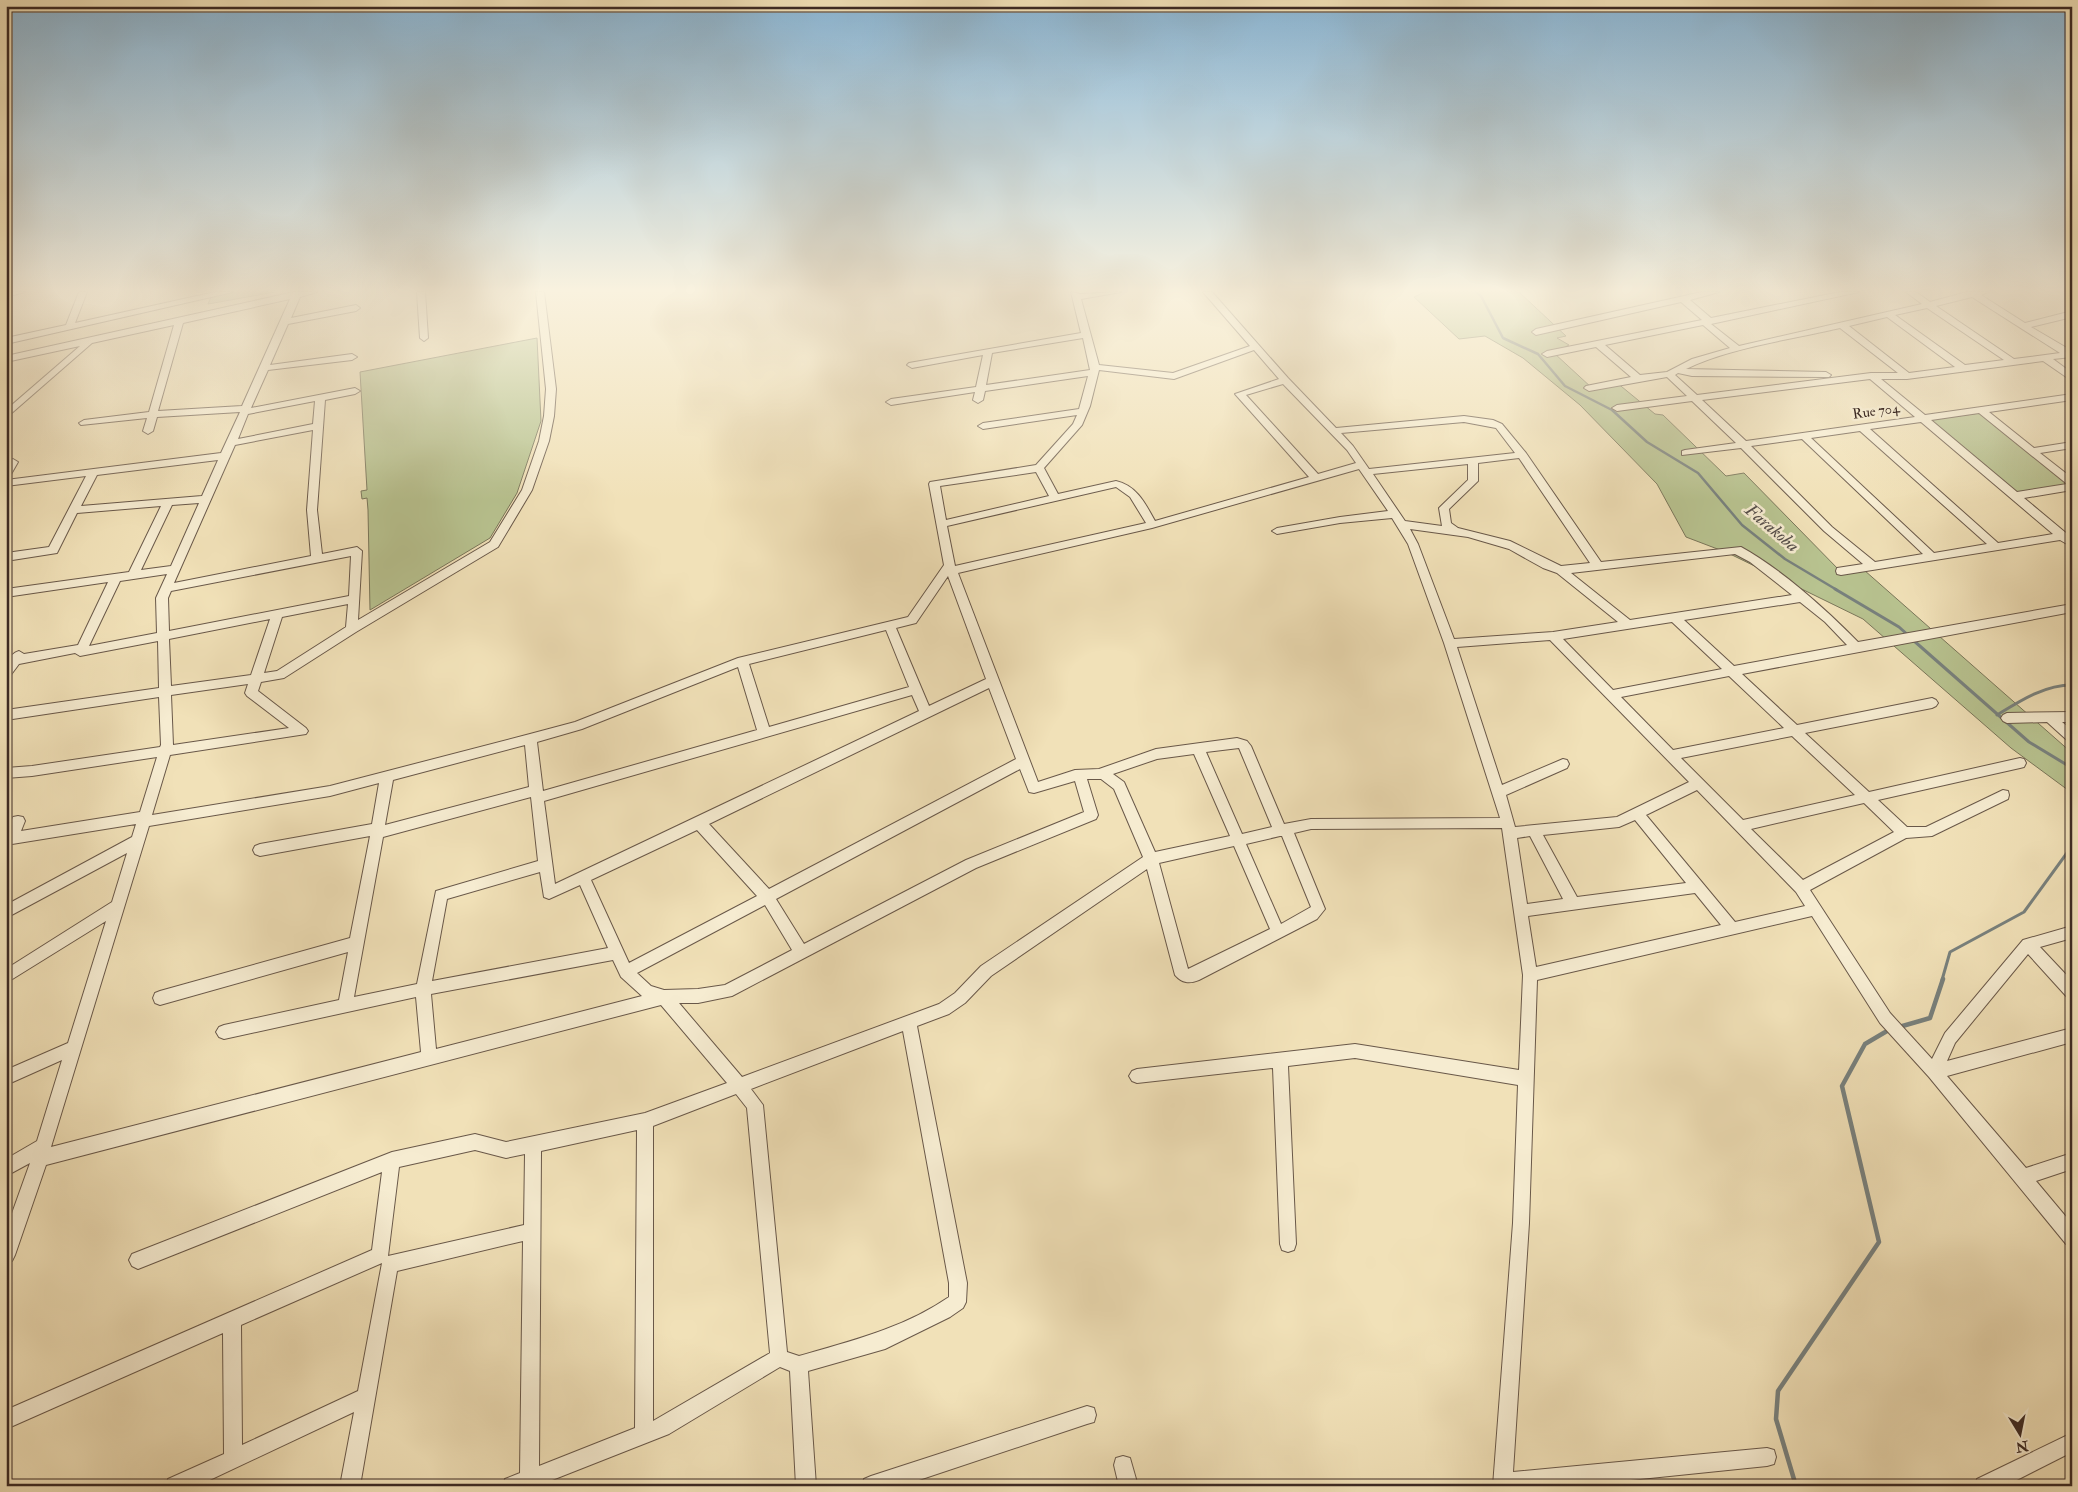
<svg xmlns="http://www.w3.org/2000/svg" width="2078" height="1492" font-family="'IM FELL Double Pica',serif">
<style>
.green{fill:#b8c390;stroke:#7a765a}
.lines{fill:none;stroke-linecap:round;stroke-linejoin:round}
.stream-far2{stroke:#78817e;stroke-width:2.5}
.stream-far1{stroke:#78817e;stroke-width:3}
.stream{stroke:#78817e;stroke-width:4.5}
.minor-casing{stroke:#695849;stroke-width:2}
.minor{fill:#f6ecd1;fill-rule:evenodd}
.labels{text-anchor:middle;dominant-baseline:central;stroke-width:5;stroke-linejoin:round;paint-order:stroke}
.far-street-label{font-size:14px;fill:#3c2a24;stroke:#f6ecd1}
.water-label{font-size:18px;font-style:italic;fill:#554e4a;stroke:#f6ecd1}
</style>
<rect width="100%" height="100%" fill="#f1e1b8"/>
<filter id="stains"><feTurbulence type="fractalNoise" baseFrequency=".004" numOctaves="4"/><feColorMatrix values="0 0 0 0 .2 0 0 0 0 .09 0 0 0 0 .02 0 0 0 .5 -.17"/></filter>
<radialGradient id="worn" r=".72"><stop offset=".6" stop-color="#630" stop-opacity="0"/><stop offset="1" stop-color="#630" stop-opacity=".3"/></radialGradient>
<!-- green -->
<g class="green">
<polygon points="213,292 275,292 208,304"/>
<polygon points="1425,292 1519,292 1566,336 1557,338 1569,345 1554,353 1592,388 1616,382 1655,414 1663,415 1726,476 1744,473 1841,572 1864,570 2072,753 2072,793 2011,748 1863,619 1728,553 1686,537 1657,484 1580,405 1523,358 1485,336 1459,339 1414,297"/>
<polygon points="537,338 541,421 517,493 490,538 370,610 368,510 367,498 362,499 361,491 367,490 360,372"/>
<polygon points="1980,413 2072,487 2019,495 1929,420"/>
</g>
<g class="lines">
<!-- stream-far2 -->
<polyline class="stream-far2" points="1476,292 1481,296 1503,338 1538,354 1565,386 1612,410 1647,442 1698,473 1742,525 1785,559 1837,590"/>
<!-- stream-far1 -->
<g class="stream-far1">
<polyline points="1835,589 1899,627 1909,636"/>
<polyline points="1913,640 2029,742 2072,768"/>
<path d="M1997,715C2020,701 2044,685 2072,685"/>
<polyline points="1942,980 1950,952 2024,912 2072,846"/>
</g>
<!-- stream -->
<g class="stream">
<polyline points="1899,1027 1930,1018 1943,979"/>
<polyline points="1796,1486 1776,1419 1778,1391 1879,1242 1842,1086 1865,1044 1887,1031"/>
</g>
<!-- minor casing -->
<g class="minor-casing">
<g id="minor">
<polygon points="6,292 25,292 6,297"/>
<polygon points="79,292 87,292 75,323 215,292 233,292 6,344 6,338 66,325"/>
<path d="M294,292H317L300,297L291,318L356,305L360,308L356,311L288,324L270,365L352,354L357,357L352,360L268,370L251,408L355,388L360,391L355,394L325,400L317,510L322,554L357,547L362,551L358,620L490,542L522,490L539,441L544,416L546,389L536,292H544L556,389L554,416L549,441L532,490L498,547L356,632L284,678L261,682L258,691L306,728L308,731L306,734L170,755L152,815L330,786L530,734L575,722L738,658L908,617L944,565L929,484L930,482L1036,465L1073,424L1077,415L983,429L978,426L983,423L1079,409L1088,376L985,391L983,400L978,403L973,400L975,392L891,405L886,402L891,399L976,387L983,355L912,368L907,365L909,363L1081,333L1071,292L1080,294L1121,292L1081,299L1099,365L1173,373L1250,346L1203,292H1212L1288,378L1336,428L1464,416L1493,420L1502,424L1526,453L1601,562L1741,547C1781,569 1827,610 1858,642L2072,604V612L1742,674L1797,725L1932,698L1936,700L1938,703L1936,706L1932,708L1805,733L1869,792L2020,758L2024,759L2026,763L2024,767L2020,768L1878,800L1907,827H1926L2003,790L2008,791L2009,795L2008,799L1932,836L1906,838L1810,890L1890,1013L1932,1059L1945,1033L2023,940L2072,926V938L2040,947L2072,981V999L2067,997L2028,954L1955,1043L1947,1061L2072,1028V1042L1947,1076L2026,1168L2072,1153V1169L2036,1181L2072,1224V1246L2066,1244L1929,1077L1880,1023L1812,916L1537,980L1529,1223L1513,1472L1767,1448L1774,1450L1776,1457L1774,1464L1767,1466L1572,1486H1493L1513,1223L1518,1085L1355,1058L1288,1066L1296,1244L1294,1250L1288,1252L1282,1250L1280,1244L1273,1068L1137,1083L1132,1081L1129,1076L1132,1071L1137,1069L1355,1044L1519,1070L1523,975L1502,828L1311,829L1294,833L1325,909L1317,919L1199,980C1189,984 1182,983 1175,975L1147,869L991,976L965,1003L949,1014L917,1026L967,1283L966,1302L963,1308L950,1317L885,1349L808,1371L816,1486H796L790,1371L780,1367L669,1434L537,1486H503L505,1479L520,1473L523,1241L397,1271L360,1486H340L354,1412L197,1486H166L168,1479L224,1454L223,1333L6,1429V1410L372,1250L382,1172L138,1269L132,1266L129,1260L132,1254L392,1152L475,1134L506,1142L645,1113L727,1083L661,1005L46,1165L15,1255L12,1261L6,1263V1230L30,1163L6,1176V1159L37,1141L62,1060L6,1085V1070L68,1043L106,921L6,983V969L112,902L127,853L6,918V905L132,837L136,824L12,844L7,842L6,835L13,817L18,816L23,817L25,821L21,831L140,812L157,757L32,776L6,778V768L32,766L160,747L161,745L159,697L6,720V710L159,688L158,641L80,656L75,653L19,664L10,676L6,677C6,667 7,655 19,651L24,654L78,645L108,582L6,597V589L129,572L161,506L77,513L57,553L6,561V553L49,547L86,476L6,486V480L221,453L240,412L157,417L153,431L148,434L143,431L147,418L81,425L79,423L84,420L149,412L174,325L92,343L6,418V410L80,346L6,362V356ZM290,299L242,406L158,411L183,323ZM1083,338L1090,370L986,385L992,353ZM1254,350L1279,379L1235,394L1309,477L1155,521C1145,503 1137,486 1116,481L1058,494L1044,468L1082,425L1090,406L1099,370L1174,379ZM1283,384L1347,450L1356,463L1318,474L1246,395ZM315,401L313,424L238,439L248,414ZM1464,422L1496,428L1515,453L1369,469L1353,446L1341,433ZM313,430L307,510L311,556L174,583L235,445ZM1519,458L1590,563L1561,566L1510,541L1458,528L1451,523L1449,509L1478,481V463ZM218,460L202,496L81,506L97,475ZM1468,464V480L1439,508L1442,526L1405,521L1373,474ZM1359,469L1388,511L1340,517L1277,528L1272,531L1277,534L1340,523L1392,518L1408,544L1444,643L1500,818L1311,819L1284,824L1251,746L1247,741L1237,738L1156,749L1099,769L1075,770L1038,782L958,573L1152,528ZM1036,472L1049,496L946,520L940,486ZM1116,487L1130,497L1146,523L955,566L947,526ZM199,503L171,566L141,570L172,505ZM1410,529L1468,537L1509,549L1543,568L1557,573L1618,622L1553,632L1454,639L1418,544ZM1735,554L1750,562L1792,595L1630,620L1571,573ZM351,556L349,596L169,631L168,598L171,591ZM167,574L156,598L157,633L89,646L120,581ZM948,576L986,679L929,706L896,628L916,623ZM1800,602L1825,622L1847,645L1734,666L1684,620ZM348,604L346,627L277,671L264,673L282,617ZM270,619L251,675L171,686L169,639ZM1672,622L1722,669L1613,690L1563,639ZM886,630L909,687L769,727L749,664ZM1550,640L1689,782L1617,817L1515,827L1506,795L1567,768L1569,764L1567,760L1563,759L1502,785L1457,647ZM738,667L757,730L543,791L537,742L582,729ZM1729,676L1784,728L1673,750L1621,697ZM248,684L245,693L247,696L289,728L173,745L171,695ZM989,688L1016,759L769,889L709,824ZM912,695L919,711L555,884L544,801ZM1792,736L1855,795L1743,820L1681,758ZM525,745L529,787L385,825L393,780ZM1239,748L1272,827L1242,834L1206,752ZM1194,754L1230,836L1155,852L1124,782L1113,774L1157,759ZM1020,769L1029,792L1034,793L1075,781L1084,812L966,860L804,944L776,899ZM1087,779H1101L1114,789L1143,857L981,966L955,993L939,1004L742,1077L679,1003H698L732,996L976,868L1096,819L1098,815ZM379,783L372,824L260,844L255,846L253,850L255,854L260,856L370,836L350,938L160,991L155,993L153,998L155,1003L160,1005L348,952L339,1000L224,1025L219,1027L216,1032L219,1037L224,1039L416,997L421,1052L51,1147L149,826L330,796ZM1697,790L1796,892L1805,906L1735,922L1646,815ZM531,797L538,861L436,891L417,984L354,997L383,837ZM1864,803L1894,832L1803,880L1751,829ZM1635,820L1686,883L1577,897L1543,835L1619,827ZM697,830L757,896L629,963L591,880ZM1280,836H1282L1311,907L1281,924L1246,844ZM1530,836L1563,899L1527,904L1517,838ZM1234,846L1270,929L1188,969L1159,863ZM540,872L544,897L549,899L580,885L608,948L432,981L447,899ZM1695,893L1721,925L1536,967L1528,916ZM765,905L792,950L725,985L698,989L664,990L651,986L637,973ZM613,960L621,977L642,996L436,1049L431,994ZM903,1031L949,1283V1297C904,1328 851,1341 799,1356L787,1352L763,1105L751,1089ZM736,1094L747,1108L770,1353L653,1421V1126ZM637,1130L635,1428L539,1466L541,1151ZM475,1150L506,1158L525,1154L524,1225L388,1256L399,1167ZM382,1263L358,1391L242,1445L241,1325Z"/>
<polygon points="417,292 425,292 428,338 424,341 420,338"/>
<path d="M1702,292H1719L1690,300L1711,318L1840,292H1859L1711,324L1739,346L1922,304L1906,292H1916L1930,302L1967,292H1988L1981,295L2025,323L2072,311V317L2031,327L2072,351V357L2053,359L2072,373V381L2043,361L1907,379H1881L1925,415L2072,394V400L1989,412L2034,448L2072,442V448L2040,453L2072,478V490L2024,498L2072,538V547L2060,540L1841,575L1837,574L1836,571L1837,568L1863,564L1824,531L1741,448L1682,455V451L1685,450L1736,443L1692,401L1617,411L1612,408L1617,405L1687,396L1667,377L1589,391L1584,388L1586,386L1631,377L1596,347L1547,357L1542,354L1547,351L1702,320L1681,302L1536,335L1532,332L1536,329ZM1972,297L2060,353L2014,359L1936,306ZM1927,308L2004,360L1965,365L1895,315ZM1887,317L1955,367L1909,373L1849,326ZM1703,325L1730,348L1692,359L1667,372L1640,375L1605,345ZM1840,328L1898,373H1871L1697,395L1675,375L1678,373L1692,376L1829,377L1831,375L1826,372L1686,369C1728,348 1793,339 1840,328ZM1870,379L1915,417L1746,441L1702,400ZM1979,413L2067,484L2017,492L1931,420ZM1921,422L2053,534L1998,543L1870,429ZM1860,431L1987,544L1934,553L1811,438ZM1802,439L1923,554L1875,562L1832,527L1751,446Z"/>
<polygon points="13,459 18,462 10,476 6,477 6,465 9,460"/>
<polygon points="2072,712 2072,722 2062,722 2072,730 2072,743 2068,741 2047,722 2007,723 2003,721 2001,718 2003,715 2007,713"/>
<polygon points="1087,1406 1094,1408 1096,1415 1094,1422 1087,1424 901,1486 862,1486 864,1479 871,1476"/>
<polygon points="2072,1433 2072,1452 2005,1486 1975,1486 1977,1479"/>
<polygon points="1123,1456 1130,1458 1138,1486 1119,1486 1114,1465 1116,1458"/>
</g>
</g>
<!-- minor -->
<use href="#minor" class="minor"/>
</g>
<!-- sky -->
<linearGradient id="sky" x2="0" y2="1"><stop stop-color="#8bb7d6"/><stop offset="0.58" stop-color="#f9f2df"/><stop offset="1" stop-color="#f9f2df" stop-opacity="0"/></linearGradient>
<rect width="2078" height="501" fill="url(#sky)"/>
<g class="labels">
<!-- far-street labels -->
<g class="far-street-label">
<text transform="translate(1876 411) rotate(-8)">Rue 704</text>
</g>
<!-- water labels -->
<g class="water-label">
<text transform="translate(1772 528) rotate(40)">Farakoba</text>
</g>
</g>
<!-- margin -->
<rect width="2078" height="1492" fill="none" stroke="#f1e1b8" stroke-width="25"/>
<rect x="8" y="8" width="2063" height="1477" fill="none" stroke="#3c2a24" stroke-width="2.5"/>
<rect x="12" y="12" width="2053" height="1467" fill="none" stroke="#3c2a24"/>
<!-- north arrow -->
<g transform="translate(2020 1434) rotate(170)" stroke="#f6ecd1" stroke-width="4" paint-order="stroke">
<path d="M0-4L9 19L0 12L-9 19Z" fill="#3c2a24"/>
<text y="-8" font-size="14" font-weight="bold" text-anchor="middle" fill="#3c2a24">N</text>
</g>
<rect width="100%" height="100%" filter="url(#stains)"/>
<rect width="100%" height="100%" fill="url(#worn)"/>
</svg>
